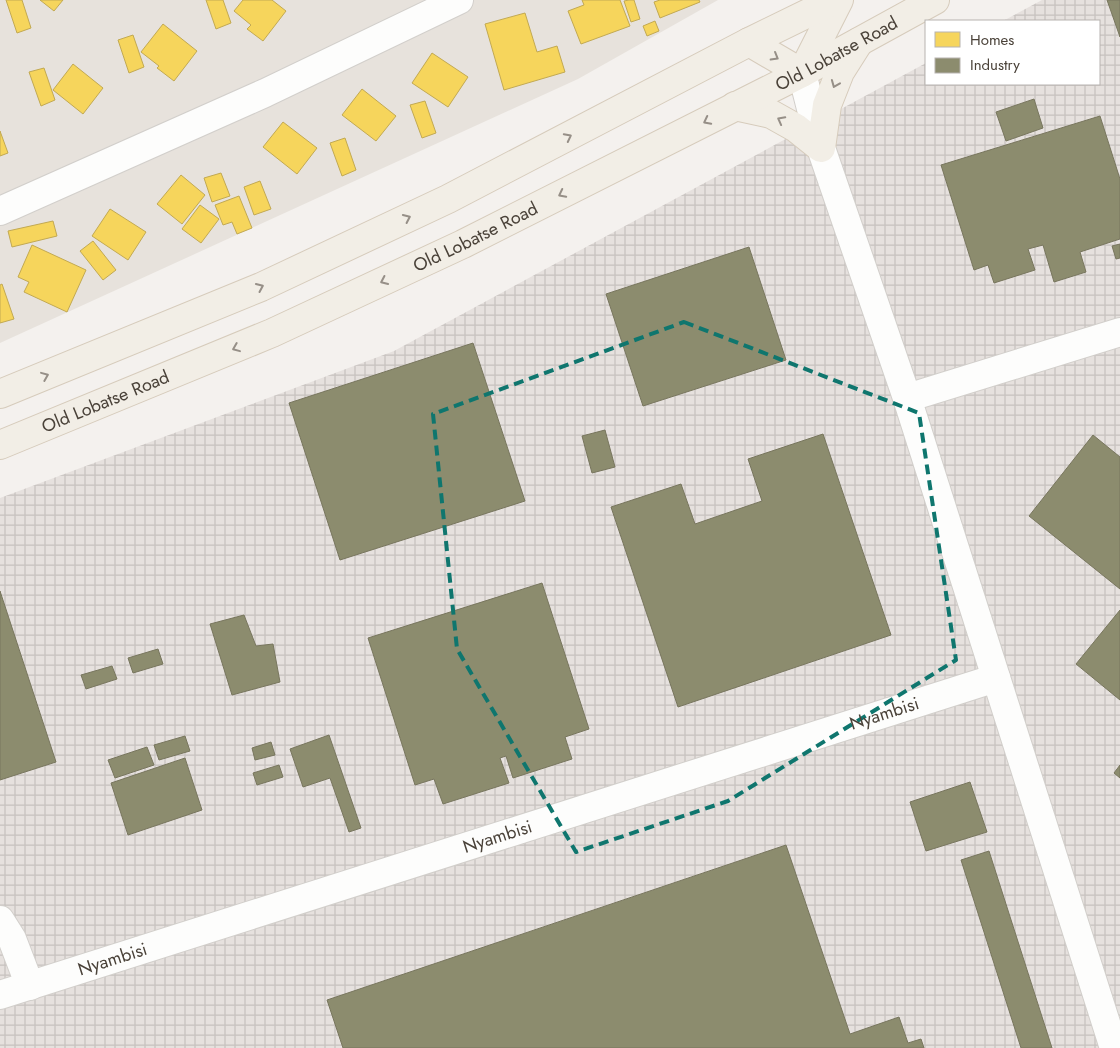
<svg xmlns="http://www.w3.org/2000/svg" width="1120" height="1048" font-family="Jost,sans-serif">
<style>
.residential{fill:#e7e2dc}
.industrial{fill:url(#industrial-grid)}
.homes{fill:#f6d55c;stroke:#c2a952}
.industry{fill:#8c8c6e;stroke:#78765e}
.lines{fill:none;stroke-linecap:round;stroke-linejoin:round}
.minor-casing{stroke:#d2cfcb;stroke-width:30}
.major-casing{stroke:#d6cbbb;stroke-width:30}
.minor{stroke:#fdfdfc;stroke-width:28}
.major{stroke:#f2eee6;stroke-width:28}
.oneway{stroke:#968f87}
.marked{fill:none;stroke:#0f766e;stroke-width:4;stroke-dasharray:10 6;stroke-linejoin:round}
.labels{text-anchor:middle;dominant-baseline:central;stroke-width:5;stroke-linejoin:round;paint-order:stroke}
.street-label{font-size:18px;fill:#4a4239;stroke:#fff}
</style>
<defs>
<pattern id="industrial-grid" width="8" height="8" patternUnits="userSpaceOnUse" patternTransform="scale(1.25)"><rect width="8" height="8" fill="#e6e1de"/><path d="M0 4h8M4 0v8" fill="none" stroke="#c7c2bf"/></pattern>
</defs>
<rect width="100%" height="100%" fill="#f4f1ee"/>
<!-- residential -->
<polygon class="residential" points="0,0 718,0 578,79 0,343"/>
<!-- industrial -->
<polygon class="industrial" points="1042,0 1120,0 1120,1048 0,1048 0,498 394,351 926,63 926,84 1099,84 1099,21 1003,21"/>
<!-- homes -->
<g class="homes">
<polygon points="6,0 22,0 31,28 17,33"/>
<polygon points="40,0 63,0 54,11"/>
<polygon points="206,0 223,0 231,23 216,29"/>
<polygon points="243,0 272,0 286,11 263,41 247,29 251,25 234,11"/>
<polygon points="582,0 620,0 630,26 581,44 568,11 584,5"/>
<polygon points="629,0 634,0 640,19 631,22 624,1"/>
<polygon points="660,0 699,0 700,2 660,18 654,2"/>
<polygon points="525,13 537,52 557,46 565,72 504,90 485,24"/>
<polygon points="655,21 659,31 647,36 643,26"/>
<polygon points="163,24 197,51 174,81 157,68 159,66 141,52"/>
<polygon points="133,35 144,67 129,73 118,40"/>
<polygon points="432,53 468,77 448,107 412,83"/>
<polygon points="73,64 103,88 83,114 53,90"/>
<polygon points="44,68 55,100 41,106 29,72"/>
<polygon points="362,89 396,116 376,141 342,115"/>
<polygon points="425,101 436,133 422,138 410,105"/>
<polygon points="283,122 317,148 297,174 263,147"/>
<polygon points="0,131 8,153 0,156"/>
<polygon points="345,138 356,170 342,176 330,143"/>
<polygon points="221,173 230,196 212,202 204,178"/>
<polygon points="181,175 205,195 182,224 157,204"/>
<polygon points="260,181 271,209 254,215 244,187"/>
<polygon points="239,196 252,228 237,234 232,222 223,225 215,205"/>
<polygon points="200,205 219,219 201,243 182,229"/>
<polygon points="110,209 146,232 128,260 92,236"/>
<polygon points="53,221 57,236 12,247 8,231"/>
<polygon points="93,241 116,270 103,280 80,251"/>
<polygon points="32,245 86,270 67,312 24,292 29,282 18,277"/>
<polygon points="2,284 14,319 0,323 0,285"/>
</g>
<!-- industry -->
<g class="industry">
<polygon points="1107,0 1120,0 1120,37"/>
<polygon points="1034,99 1043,128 1006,141 996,112"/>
<polygon points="1100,116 1120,179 1120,239 1080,252 1086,272 1054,282 1043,245 1028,249 1035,270 994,283 988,265 974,270 941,165"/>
<polygon points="1120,244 1120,258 1116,259 1112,246"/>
<polygon points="749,247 786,360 643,406 606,294"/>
<polygon points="473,343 525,501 340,560 289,403"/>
<polygon points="605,430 615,467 592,473 582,436"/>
<polygon points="823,434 891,635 678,707 611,507 681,484 695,524 762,501 748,459"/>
<polygon points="1093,435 1120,457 1120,589 1029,516"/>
<polygon points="542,583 589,729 565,737 572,759 513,778 506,756 500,758 509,783 443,804 434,779 415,785 368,638"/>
<polygon points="0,591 56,762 0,780"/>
<polygon points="1120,610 1120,700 1076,664"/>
<polygon points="244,615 256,646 273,644 280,682 232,695 210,624"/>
<polygon points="158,649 163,664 133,673 128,658"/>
<polygon points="112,666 117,679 86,689 81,675"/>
<polygon points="329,735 361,828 349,832 330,778 303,787 290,749"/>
<polygon points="185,736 190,751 159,760 154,745"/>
<polygon points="271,742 275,755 255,760 252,748"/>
<polygon points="147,747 154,765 115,778 108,760"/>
<polygon points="185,758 202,810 128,835 111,783"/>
<polygon points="279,765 283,777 257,785 253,773"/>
<polygon points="1120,765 1120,778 1114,773"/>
<polygon points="970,782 987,832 926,851 910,802"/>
<polygon points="786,845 850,1034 899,1017 908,1043 921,1039 924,1048 343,1048 327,1000"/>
<polygon points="989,851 1052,1048 1021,1048 961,860"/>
</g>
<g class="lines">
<!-- minor casing -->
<g class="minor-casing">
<g id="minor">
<polyline points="802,73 821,148 907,398 1114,1048"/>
<polyline points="0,211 265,93 459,0"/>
<polyline points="907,398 1120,332"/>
<polyline points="0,920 12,939 30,986"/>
<path id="s1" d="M0,995L996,678"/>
</g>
</g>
<!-- major casing -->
<g class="major-casing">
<g id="major">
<polyline points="749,42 802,73 839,0"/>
<polyline points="735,106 771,114 796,128 821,148 827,105 840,72 859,42"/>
<polyline points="0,394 261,287 448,199 749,42 835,0"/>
<path id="s2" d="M0,445L272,333L463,244L802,73L935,0"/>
</g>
</g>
<!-- minor -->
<use href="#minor" class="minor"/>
<!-- major -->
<use href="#major" class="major"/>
</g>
<!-- one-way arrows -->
<defs><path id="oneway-chevron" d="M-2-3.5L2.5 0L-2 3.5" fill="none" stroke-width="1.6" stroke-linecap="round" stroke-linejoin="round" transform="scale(1.25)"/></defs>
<g class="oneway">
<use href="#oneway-chevron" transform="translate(775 57) rotate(30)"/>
<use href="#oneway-chevron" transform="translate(835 84) rotate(112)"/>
<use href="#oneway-chevron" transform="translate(781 120) rotate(-152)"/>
<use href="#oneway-chevron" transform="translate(707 121) rotate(153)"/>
<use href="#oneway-chevron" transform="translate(568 137) rotate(-27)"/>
<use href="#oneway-chevron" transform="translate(562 194) rotate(153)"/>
<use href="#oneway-chevron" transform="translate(407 218) rotate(-25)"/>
<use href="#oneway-chevron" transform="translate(384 281) rotate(155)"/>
<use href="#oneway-chevron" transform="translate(260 287) rotate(-24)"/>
<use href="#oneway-chevron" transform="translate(236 348) rotate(158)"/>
<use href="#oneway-chevron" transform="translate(45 376) rotate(-22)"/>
</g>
<!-- marked area -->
<path class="marked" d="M684,322L919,413L956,660L728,801L576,852L457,649L433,414Z"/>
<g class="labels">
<!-- street labels -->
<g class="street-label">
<text stroke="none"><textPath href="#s2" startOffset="924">Old Lobatse Road</textPath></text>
<text stroke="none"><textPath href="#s2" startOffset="519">Old Lobatse Road</textPath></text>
<text stroke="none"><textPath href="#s2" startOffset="114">Old Lobatse Road</textPath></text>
<text stroke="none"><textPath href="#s1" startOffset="928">Nyambisi</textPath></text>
<text stroke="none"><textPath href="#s1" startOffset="522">Nyambisi</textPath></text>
<text stroke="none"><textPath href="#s1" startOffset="118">Nyambisi</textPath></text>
</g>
</g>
<!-- legend -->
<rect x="925" y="20" width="175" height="65" fill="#ffffff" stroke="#b7b3b0"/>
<rect x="935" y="32" width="25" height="15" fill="#f6d55c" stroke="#b7b3b0"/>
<text x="970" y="45" font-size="15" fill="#4a4239">Homes</text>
<rect x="935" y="58" width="25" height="15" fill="#8c8c6e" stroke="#b7b3b0"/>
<text x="970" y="70" font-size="15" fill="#4a4239">Industry</text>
</svg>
